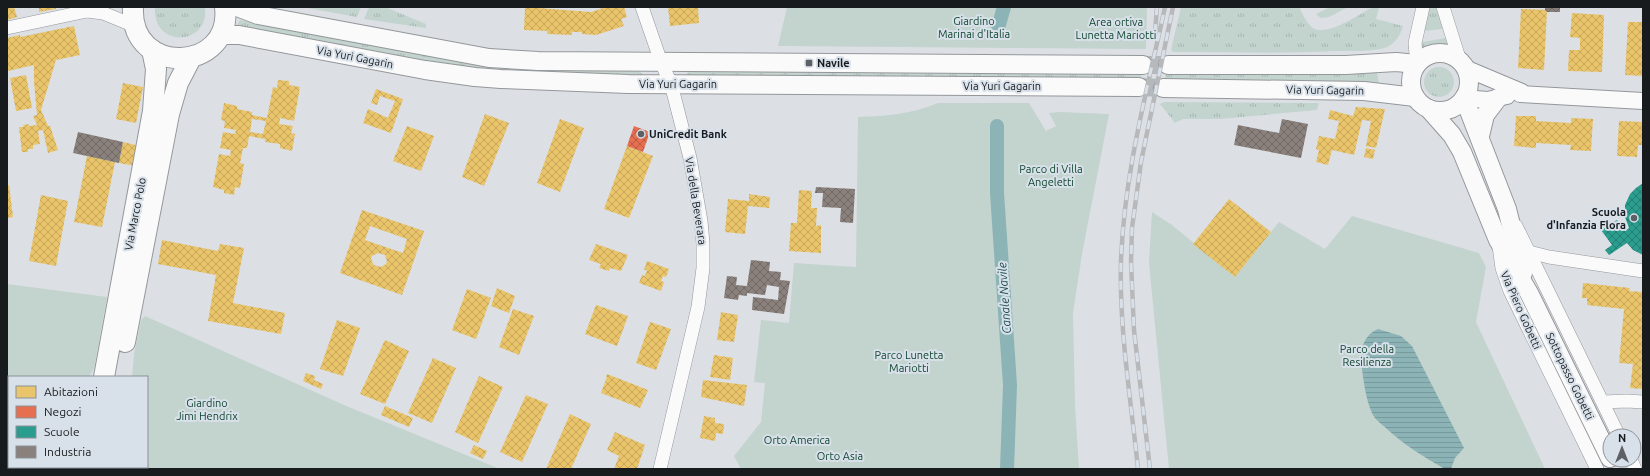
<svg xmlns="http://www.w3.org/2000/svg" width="1650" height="476" font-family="Ubuntu,sans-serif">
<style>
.grass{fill:url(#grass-tufts)}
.green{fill:#c3d3cd}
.water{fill:url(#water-rules)}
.homes{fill:url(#homes-cross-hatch);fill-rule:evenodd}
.shops{fill:url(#shops-cross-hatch)}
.schools{fill:url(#schools-cross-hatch)}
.industry{fill:url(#industry-cross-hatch)}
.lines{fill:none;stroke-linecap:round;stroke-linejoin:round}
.canal{stroke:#8cb4b6;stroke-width:14}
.secondary-tunnel{stroke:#b5b9bd;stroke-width:18;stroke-dasharray:18 9;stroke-linecap:butt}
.minor-casing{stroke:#94979a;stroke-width:14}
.tertiary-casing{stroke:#94979a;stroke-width:18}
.secondary-casing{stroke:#94979a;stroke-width:20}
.primary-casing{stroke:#94979a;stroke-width:22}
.minor{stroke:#fafafb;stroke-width:13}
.tertiary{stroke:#fafafb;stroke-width:16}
.secondary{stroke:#fafafb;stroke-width:18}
.primary{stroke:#fafafb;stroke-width:20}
.rail-casing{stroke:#b7b8ba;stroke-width:4.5}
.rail{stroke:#d8e0e9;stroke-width:3;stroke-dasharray:9;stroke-linecap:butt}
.poi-dot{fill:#5d6064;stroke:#d8e0e9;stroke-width:1.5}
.labels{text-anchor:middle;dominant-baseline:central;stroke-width:4;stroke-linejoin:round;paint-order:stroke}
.park-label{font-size:11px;fill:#0f462e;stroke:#d8e0e9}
.street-label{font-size:11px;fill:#181b1e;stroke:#d8e0e9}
.poi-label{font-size:11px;font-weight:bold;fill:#181b1e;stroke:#d8e0e9;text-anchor:start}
.water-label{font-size:12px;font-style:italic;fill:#1d4f50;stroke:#d8e0e9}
</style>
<defs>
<pattern id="grass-tufts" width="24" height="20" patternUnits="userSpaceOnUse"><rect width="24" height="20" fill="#c3d3cd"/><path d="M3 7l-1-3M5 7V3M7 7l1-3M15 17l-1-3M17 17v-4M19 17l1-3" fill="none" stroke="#a7b5b0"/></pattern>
<pattern id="water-rules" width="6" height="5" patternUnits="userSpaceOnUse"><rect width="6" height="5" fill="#8cb4b6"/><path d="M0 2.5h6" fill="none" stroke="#789a9c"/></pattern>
<pattern id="homes-cross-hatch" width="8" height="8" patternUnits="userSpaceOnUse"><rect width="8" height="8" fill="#e9c46a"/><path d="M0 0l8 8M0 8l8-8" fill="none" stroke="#c7a85b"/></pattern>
<pattern id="shops-cross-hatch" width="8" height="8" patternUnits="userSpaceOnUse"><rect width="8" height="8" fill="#e76f51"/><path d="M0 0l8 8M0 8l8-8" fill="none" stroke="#ba5a43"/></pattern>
<pattern id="schools-cross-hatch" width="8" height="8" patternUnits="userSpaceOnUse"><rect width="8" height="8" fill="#2a9d8f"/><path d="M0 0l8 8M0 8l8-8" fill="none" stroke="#237f74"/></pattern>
<pattern id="industry-cross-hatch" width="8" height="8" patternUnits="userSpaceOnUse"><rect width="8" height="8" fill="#8a817c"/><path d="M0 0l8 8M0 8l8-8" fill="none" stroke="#706965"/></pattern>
</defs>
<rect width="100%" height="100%" fill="#dce0e5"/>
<!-- grass -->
<g class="grass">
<path d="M155,7H205C210,46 152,49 155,7Z"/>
<polygon points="301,7 361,7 357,17"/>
<polygon points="369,7 385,7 426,24 426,28 364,19"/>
<path d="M1181,7H1299C1303,14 1306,23 1313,28C1328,37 1359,14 1373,7H1379L1376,19L1403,26C1401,35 1394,45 1385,48C1370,52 1351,51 1336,51C1282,54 1228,52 1174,52L1171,50Z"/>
<polygon points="1330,7 1348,7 1329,17 1321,18 1316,14"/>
<polygon points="1429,7 1436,7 1443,28 1442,29 1424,31"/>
<polygon points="240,20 488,65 638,71 643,74 637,76 484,71 239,26 237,25"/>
<polygon points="1446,38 1447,44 1446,46 1436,45 1423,48 1421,47 1422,42"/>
<circle cx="1439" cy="82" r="15"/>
<polygon points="690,71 1141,75 1140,81 689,77 686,74"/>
<polygon points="1166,73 1317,75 1377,73 1379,83 1377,84 1317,81 1165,79"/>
<polygon points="1164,102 1319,103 1317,110 1220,119 1183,119 1175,123 1160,104"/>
</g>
<!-- green -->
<g class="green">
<polygon points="787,7 1147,7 1146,49 778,46"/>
<path d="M938,103H1029L1046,131L1056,126L1049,113L1060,112L1109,114L1082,254L1073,313L1075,405L1079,469H741L734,456L761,422L765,383L754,382L761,320L789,323L794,263L856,267L858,117C888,116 911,114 938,103Z"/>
<polygon points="1152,212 1172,225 1235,277 1279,222 1325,249 1352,216 1479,253 1486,267 1476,322 1545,469 1169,469 1149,263"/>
<polygon points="7,284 107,297 94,368 89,377 9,377 9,467 59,467 58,469 7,469"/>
<polygon points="145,316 344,405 500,469 133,468 131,467 147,467 147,377 132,377 134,354 141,320"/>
</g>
<!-- water -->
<path class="water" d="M1378,329L1401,336L1412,346L1464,448L1455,458L1451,469H1445C1424,457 1404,445 1387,429C1383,425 1378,422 1375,418C1366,405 1363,377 1361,361C1360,348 1365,334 1378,329Z"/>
<!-- homes -->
<g class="homes">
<polygon points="7,7 14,7 17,17 7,20"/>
<polygon points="39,7 56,7 56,9 39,12"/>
<polygon points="525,7 591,12 601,9 600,7 624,7 627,17 621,19 624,26 596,35 582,34 582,32 572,32 572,35 547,34 547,31 524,30"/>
<polygon points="668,7 698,7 699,23 670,26"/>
<polygon points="1521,9 1547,10 1544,70 1518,68"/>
<polygon points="1572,13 1604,15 1602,72 1568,71 1569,50 1580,50 1580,38 1570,37"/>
<polygon points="1628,22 1643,22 1643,76 1625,75"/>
<polygon points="74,26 80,55 56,60 41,110 48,126 50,126 58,150 48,153 43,130 38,131 40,144 33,145 33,149 28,149 28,152 22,152 19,127 24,127 23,125 28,124 29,126 37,125 33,116 37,115 34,82 34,65 8,71 7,38 20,35 20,37"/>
<polygon points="26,75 32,108 16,111 10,78"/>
<path d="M278,80L289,81V85L300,87L294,121L280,118L279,124L293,126L291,133L295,134L292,151L280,148V144L265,142V139L249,136L247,148H243L240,163L244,164L240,188L235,187L234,195L224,193V190L213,187L219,154L230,156L231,150L220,148L223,132L235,134L236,130L224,128L225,121L221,120L224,103L237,106V109L252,112V115L267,118L273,87L277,88ZM252,119L266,121L263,134L250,132Z"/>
<polygon points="123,83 143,87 136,123 116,119"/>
<polygon points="376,89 403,99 391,133 363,123 368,109 388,118 395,101 380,96 377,105 371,103"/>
<polygon points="1356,107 1385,109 1376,148 1366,146 1371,121 1362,120 1354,155 1332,150 1328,165 1316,162 1319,150 1316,149 1319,136 1335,139 1339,121 1328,119 1330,110 1353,116"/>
<polygon points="485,114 509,123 484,186 462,177"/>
<polygon points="1516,116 1536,116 1536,121 1571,123 1571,118 1593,119 1591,151 1570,150 1571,145 1536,143 1536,148 1514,146"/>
<polygon points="560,119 584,128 560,192 537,183"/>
<polygon points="1619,121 1643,122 1643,145 1638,145 1637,157 1617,156"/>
<polygon points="407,126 434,136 421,171 393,161"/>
<polygon points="123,142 140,146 136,166 119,163"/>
<polygon points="627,146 653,156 629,218 604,209"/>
<polygon points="1366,148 1375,150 1373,159 1364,157"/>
<polygon points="87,156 115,162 102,227 74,222"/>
<polygon points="9,185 13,217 7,218 7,186"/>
<polygon points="799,190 812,191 811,208 817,208 816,226 821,225 821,253 789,251 791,223 797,223"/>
<polygon points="749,194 770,197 769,208 748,206 745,234 725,232 728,199 749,201"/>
<polygon points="41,195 68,201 56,266 29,261"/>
<polygon points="1229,199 1271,232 1235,277 1193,244"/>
<path d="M362,210L424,231L402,295L340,273ZM370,226L407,239L403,253L365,240ZM378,253L385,255L387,261L386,264L381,267L374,265L371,259L372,256Z"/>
<polygon points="162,240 218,251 220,244 244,248 233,303 285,313 281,334 208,321 216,275 158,264"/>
<polygon points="596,244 628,255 621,271 610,268 609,271 599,268 601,264 589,260"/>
<polygon points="647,261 669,269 666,277 663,276 661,281 664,282 661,291 639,283 642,275 645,276 647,270 644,270"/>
<polygon points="1583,283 1630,288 1629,291 1643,292 1642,365 1643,365 1643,389 1630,388 1633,364 1619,363 1624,309 1587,305 1587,298 1582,298"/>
<polygon points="497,288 515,296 509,313 491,306"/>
<polygon points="467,289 491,298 476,339 452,330"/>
<polygon points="596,305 628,316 617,346 585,334"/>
<polygon points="513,309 534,316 519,355 499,347"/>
<polygon points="721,312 738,315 734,342 717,340"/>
<polygon points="337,320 360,328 343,376 320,369"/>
<polygon points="650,322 671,329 656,370 636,363"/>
<polygon points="385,340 409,351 385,404 360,394"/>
<polygon points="714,355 733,358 730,380 710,377"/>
<polygon points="433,358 456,368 432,423 408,413"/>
<polygon points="306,373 315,376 314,380 323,384 321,389 303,381"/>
<polygon points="607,374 648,390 640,408 601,393 607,377 606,377"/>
<polygon points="479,376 503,387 478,443 455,432"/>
<polygon points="703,380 747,385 744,406 701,397"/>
<polygon points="526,395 548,404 522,462 500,452"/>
<polygon points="385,406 413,418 409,427 381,415"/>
<polygon points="570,414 591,424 571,469 546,469"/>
<polygon points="704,416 715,418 715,423 724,424 723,434 716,433 715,441 700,438"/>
<polygon points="615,432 645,445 637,469 614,469 619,456 607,450"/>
<polygon points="474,445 487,451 483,459 470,453"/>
</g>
<!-- shops -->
<polygon class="shops" points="634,126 650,132 643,152 627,146"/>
<!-- schools -->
<polygon class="schools" points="1643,183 1643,255 1633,250 1627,243 1609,255 1605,250 1612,245 1601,230 1617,220 1625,231 1629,228 1625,217 1625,205 1630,194 1636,188"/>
<!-- industry -->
<g class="industry">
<polygon points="1545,7 1560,7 1560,12 1547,12 1545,10"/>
<polygon points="1282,119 1308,124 1301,158 1234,145 1238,125 1279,133"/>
<polygon points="78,132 123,142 119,163 73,153"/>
<polygon points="816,187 855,189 853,223 840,222 841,208 822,207 823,193 815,193"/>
<polygon points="751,260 770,262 769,271 781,272 780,280 790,281 784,314 752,310 753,297 778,300 779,287 767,285 765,295 747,293 747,296 739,295 738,300 724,298 727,276 737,277 736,285 747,286"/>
</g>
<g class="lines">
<!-- canal -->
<g class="canal">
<polyline points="998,28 1004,7"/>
<polyline points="997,126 997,193 1010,385 1007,469"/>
</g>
<!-- secondary-tunnel -->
<g class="secondary-tunnel">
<polyline points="1143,65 1168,65"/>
<polyline points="1139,87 1163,88"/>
</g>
<!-- minor casing -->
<g class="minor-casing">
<g id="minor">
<polyline points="642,7 661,62 671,84 690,158 701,221 703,243 703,268 698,307 660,469"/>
<polyline points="1443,7 1460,61"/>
<polyline points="87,11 103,13 135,26"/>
<polyline points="7,28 87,11 97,7"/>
<polyline points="1417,64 1415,43 1423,7"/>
<polyline points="1516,226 1619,436"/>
<polyline points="1499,246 1502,268 1510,291 1597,469"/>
<polyline points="1529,252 1549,257 1643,271"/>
<polyline points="1603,402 1627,401 1643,402"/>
<polyline points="1631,460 1635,469"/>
</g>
</g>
<!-- tertiary casing -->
<g class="tertiary-casing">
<g id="tertiary">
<polyline points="1465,68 1522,92 1520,94 1643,101"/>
<polyline points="1464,98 1487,100 1507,96"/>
</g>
</g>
<!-- secondary casing -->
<g class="secondary-casing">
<g id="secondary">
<polyline points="237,7 258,15 489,58 538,61 1143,65"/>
<polyline points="220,35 239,35 425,70 475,77 501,79 628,84 1139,87"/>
<circle cx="1440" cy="82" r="29"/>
<polyline points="1168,65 1346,65 1396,62 1417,64"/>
<polyline points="1163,88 1364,91 1415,97"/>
<polyline points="1464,98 1507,209 1523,273"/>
<polyline points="1429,109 1452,135 1462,152 1498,240 1529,293 1610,458"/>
<polyline points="1480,136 1485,115 1498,98"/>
</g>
</g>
<!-- primary casing -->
<g class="primary-casing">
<g id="primary">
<path d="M133,7C129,77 233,73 225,7"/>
<polyline points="125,342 169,114 178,83 191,58"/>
<polyline points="104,377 153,111 156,69 152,50"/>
<polyline points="101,469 102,467"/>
</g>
</g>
<!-- minor -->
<use href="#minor" class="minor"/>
<!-- tertiary -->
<use href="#tertiary" class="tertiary"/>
<!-- secondary -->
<use href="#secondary" class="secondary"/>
<!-- primary -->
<use href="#primary" class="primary"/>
<!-- rail casing -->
<g class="rail-casing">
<g id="rail">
<polyline points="1155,33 1157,7"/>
<path d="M1138,469C1131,400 1119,330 1121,261C1124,174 1147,91 1165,7"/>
<polyline points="1150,469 1134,330 1131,262 1132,228 1141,162 1173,7"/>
</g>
</g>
<!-- rail -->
<use href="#rail" class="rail"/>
</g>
<!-- markers -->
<g class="poi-dot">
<rect x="805" y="59" width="8" height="8" rx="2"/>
<circle cx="641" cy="134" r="4"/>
<circle cx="1634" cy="218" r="4"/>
</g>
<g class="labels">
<!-- park labels -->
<g class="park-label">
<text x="974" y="21">Giardino<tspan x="974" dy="13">Marinai d'Italia</tspan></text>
<text x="1116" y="22">Area ortiva<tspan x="1116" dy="13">Lunetta Mariotti</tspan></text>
<text x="1051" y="169">Parco di Villa<tspan x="1051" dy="13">Angeletti</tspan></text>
<text x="1367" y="349">Parco della<tspan x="1367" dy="13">Resilienza</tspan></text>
<text x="909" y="355">Parco Lunetta<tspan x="909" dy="13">Mariotti</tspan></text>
<text x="207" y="403">Giardino<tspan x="207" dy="13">Jimi Hendrix</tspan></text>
<text x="797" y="440">Orto America</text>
<text x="840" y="456">Orto Asia</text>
</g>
<!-- street labels -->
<g class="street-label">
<text transform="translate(355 57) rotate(11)">Via Yuri Gagarin</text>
<text x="678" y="84">Via Yuri Gagarin</text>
<text x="1002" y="86">Via Yuri Gagarin</text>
<text transform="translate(1325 90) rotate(1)">Via Yuri Gagarin</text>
<text transform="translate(696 201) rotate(81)">Via della Beverara</text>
<text transform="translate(135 214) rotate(-79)">Via Marco Polo</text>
<text transform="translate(1521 310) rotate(66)">Via Piero Gobetti</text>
<text transform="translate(1570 376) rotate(64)">Sottopasso Gobetti</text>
</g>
<!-- poi labels -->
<g class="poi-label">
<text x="817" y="63">Navile</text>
<text x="649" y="134">UniCredit Bank</text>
<text x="1626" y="212" text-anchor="end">Scuola<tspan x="1626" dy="13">d'Infanzia Flora</tspan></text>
</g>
<!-- water labels -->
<g class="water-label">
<text transform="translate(1004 298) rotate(-94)">Canale Navile</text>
</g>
</g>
<!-- border -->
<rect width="1650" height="476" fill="none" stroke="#181b1e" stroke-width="16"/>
<!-- legend -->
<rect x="8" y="376" width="140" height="92" fill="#d8e0e9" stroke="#8b9198"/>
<rect x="16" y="386" width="20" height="12" fill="#e9c46a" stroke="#8b9198"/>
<text x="44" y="396" font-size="12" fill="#181b1e">Abitazioni</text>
<rect x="16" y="406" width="20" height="12" fill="#e76f51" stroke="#8b9198"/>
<text x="44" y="416" font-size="12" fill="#181b1e">Negozi</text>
<rect x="16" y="426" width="20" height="12" fill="#2a9d8f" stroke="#8b9198"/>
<text x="44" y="436" font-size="12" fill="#181b1e">Scuole</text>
<rect x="16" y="446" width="20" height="12" fill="#8a817c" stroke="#8b9198"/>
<text x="44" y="456" font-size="12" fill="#181b1e">Industria</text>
<!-- north arrow -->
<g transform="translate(1622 448)"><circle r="19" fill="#d8e0e9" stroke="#8b9198"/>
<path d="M0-3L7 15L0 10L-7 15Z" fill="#5d6064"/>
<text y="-6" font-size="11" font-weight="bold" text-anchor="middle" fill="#181b1e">N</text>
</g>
</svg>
